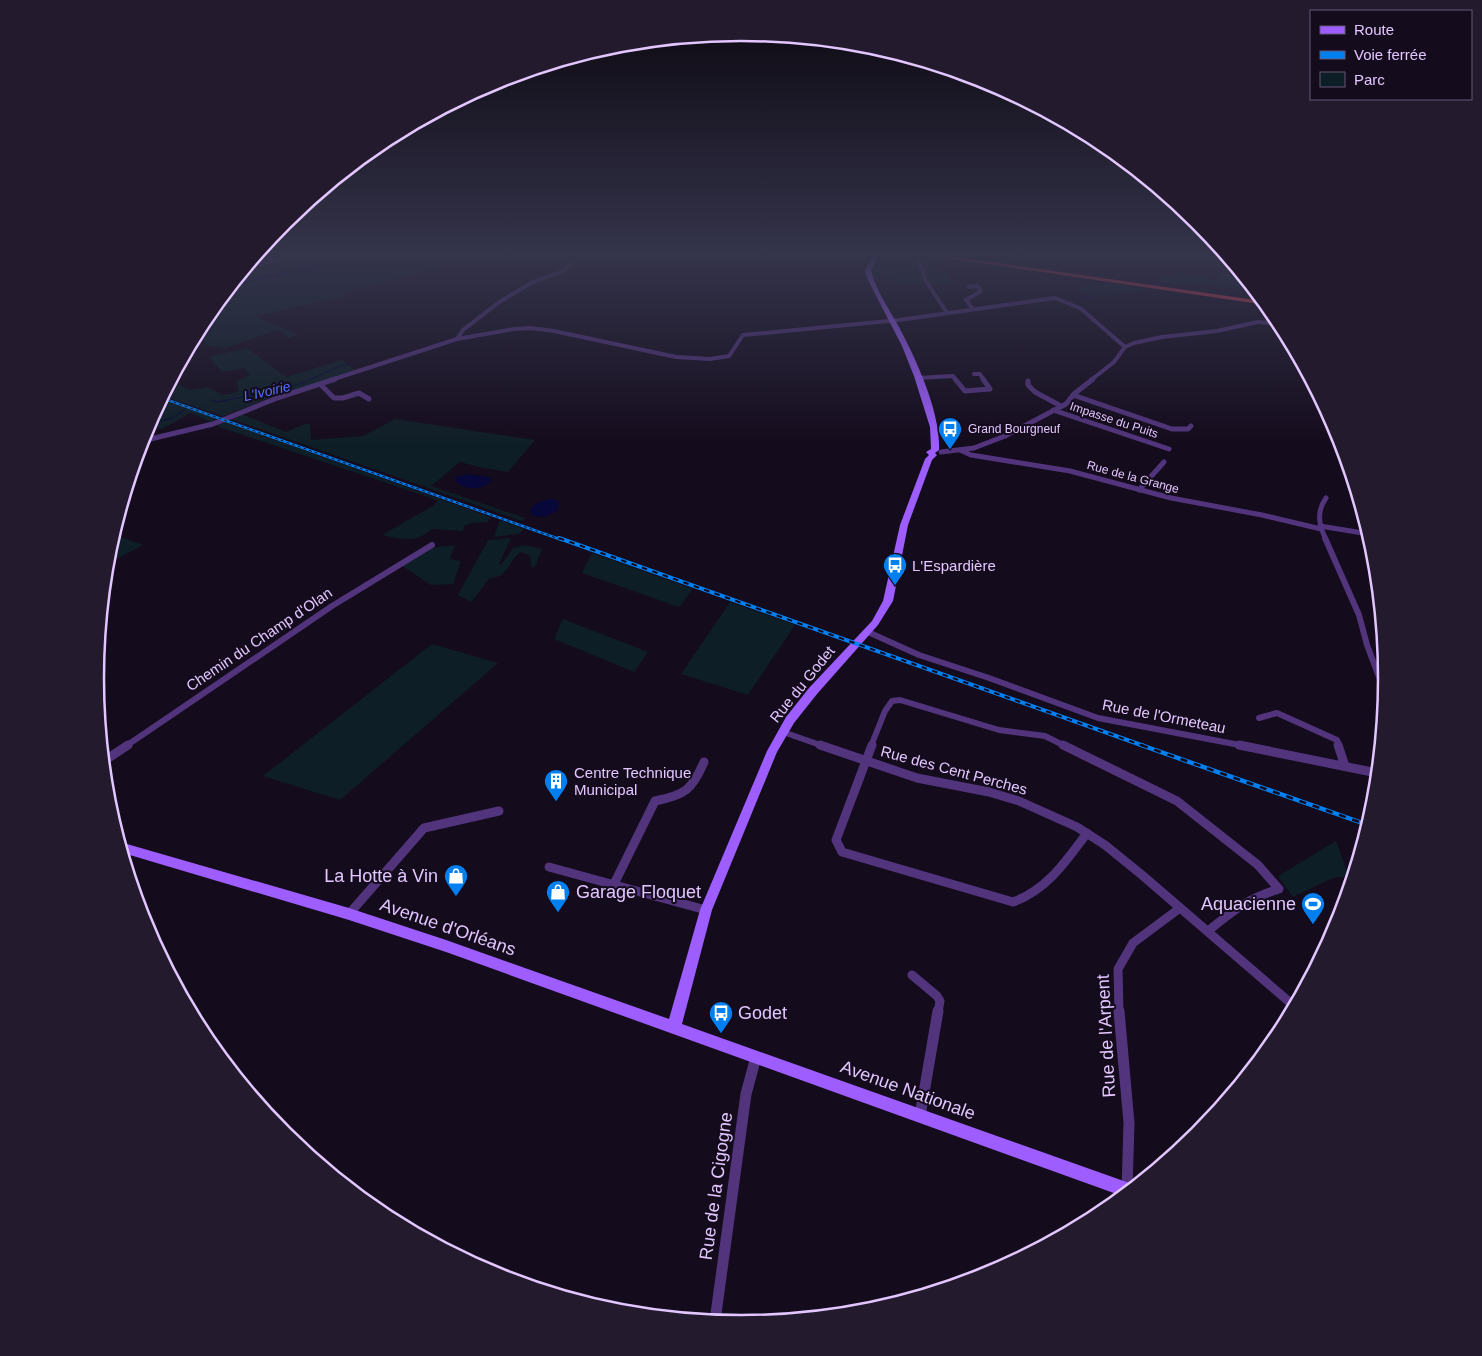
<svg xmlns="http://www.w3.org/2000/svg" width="1482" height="1356" font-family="Helvetica,sans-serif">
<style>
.green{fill:#0e1e26}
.water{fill:#080739}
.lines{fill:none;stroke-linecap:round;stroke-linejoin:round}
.stream{stroke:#080739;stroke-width:1}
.river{fill:#080739;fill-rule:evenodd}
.street-far4{stroke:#52347d;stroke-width:4}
.street-far3{stroke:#52347d;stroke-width:5}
.street-far2{stroke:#52347d;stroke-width:6}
.street-far1{stroke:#52347d;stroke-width:9}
.street{stroke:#52347d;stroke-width:11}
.secondary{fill:#9d5dff;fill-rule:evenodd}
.highway{fill:#ff4155;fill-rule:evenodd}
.rail-far2-casing{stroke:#007ff1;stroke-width:2.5}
.rail-far1-casing{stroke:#007ff1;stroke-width:4}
.rail-casing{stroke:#007ff1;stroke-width:4.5}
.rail-far2{stroke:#140b1c;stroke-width:1;stroke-dasharray:3;stroke-linecap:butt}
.rail-far1{stroke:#140b1c;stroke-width:2;stroke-dasharray:5.5;stroke-linecap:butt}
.rail{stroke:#140b1c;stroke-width:2.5;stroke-dasharray:7;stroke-linecap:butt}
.labels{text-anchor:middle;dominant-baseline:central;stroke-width:4;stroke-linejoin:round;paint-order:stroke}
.far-street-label{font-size:12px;fill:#e2c6ff;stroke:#140b1c}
.far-poi-label{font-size:12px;fill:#e2c6ff;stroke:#140b1c;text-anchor:start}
.far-water-label{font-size:14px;font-style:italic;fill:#5470ff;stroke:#140b1c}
.poi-label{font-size:15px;fill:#e2c6ff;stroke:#140b1c;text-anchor:start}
.street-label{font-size:15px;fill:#e2c6ff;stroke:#140b1c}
.near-poi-label{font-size:18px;fill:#e2c6ff;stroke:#140b1c;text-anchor:end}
.near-street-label{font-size:18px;fill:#e2c6ff;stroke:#140b1c}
.rim{fill:none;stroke:#e2c6ff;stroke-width:2.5}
</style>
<rect width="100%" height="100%" fill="#140b1c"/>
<!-- green -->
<g class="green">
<polygon points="326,256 369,256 361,258 363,259 377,256 432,256 443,266 343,293 347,296 255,316 299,335 288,338 281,331 274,331 225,348 206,345 205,341 193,340 204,319 244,271 248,274 283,263"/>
<polygon points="880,256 916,257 916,262 926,284 899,283 897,280 873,277 872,269"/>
<polygon points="924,269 946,272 953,284 930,283"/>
<path d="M1231,270L1239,273L1252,288C1238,291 1224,287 1209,285C1195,283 1168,291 1157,277L1179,273L1214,280L1218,278L1222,271Z"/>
<polygon points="1113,283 1154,290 1096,297 1078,288"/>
<polygon points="247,348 286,377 342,360 355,370 318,384 276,395 223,416 163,396 171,381 190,390 207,387 223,395 238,392 237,381 250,375 245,368 222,372 209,357"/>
<polygon points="161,400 217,418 211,422 191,413 162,429 149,427 146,430 155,432 143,437"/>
<polygon points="239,413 286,432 305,424 310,424 311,440 363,436 395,419 535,440 508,472 479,467 460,462 431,486 525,518 522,521 228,418"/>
<path d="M223,421L490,517L488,522L472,523L464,526L463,531L431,529C417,544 400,539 382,535L436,504L437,500L214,425Z"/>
<polygon points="500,520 524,529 519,534 494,537"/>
<polygon points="113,534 143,545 107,564"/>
<path d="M511,538L499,564L501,565L513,548L525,545L542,549L535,567H531L530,556L521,552C508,560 509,578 490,578L471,602L458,595L488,540Z"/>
<polygon points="455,545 450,559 461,561 453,584 431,585 401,565 428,548"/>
<polygon points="592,553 693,589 679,607 582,573"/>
<polygon points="730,602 795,625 748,695 681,674"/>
<polygon points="563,619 648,652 634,672 554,639"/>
<polygon points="432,644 498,663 340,800 263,776"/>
<polygon points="1336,841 1349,877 1335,877 1293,897 1278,876"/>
</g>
<!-- water -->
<g class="water">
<path d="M466,474L490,477L491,481C481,491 466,490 456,482V477Z"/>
<path d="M549,499L557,500L559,503L557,511L544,517L534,516L530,512C531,503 542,501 549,499Z"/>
</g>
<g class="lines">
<!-- stream -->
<g class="stream">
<polyline points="1168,284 1198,286 1210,283 1232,263"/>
<polyline points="1065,299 1152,290"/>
<path d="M210,400L218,402C245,396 273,392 299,384C317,378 331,367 350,364"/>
<polyline points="148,425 172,418 184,410"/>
</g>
<!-- river -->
<polygon class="river" points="363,256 377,256 231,286 234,283 317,264"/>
<!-- street-far4 -->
<g class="street-far4">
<polyline points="918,259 926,281 947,313"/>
<polyline points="259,264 293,256"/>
<polyline points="968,287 977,286 981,291 966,300 973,309"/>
<polyline points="457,339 463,330 498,303 531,283 563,271 580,256"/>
<polyline points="974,374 980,374 984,380"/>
<polyline points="917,378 953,376 956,380"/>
<polyline points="331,380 457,339 514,329 531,328 554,331 676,357 710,359 729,356 743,335 899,320 1055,298 1080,308 1125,347"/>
<polyline points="1091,380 1114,362 1125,347 1134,343 1162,337 1217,331 1258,322 1269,323 1283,328"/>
</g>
<!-- street-far3 -->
<g class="street-far3">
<polyline points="955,379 965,391 990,389 983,379"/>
<polyline points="1028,381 1028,385 1035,392 1061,406"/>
<polyline points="321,385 334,398 343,398 359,393 369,399"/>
<polyline points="1073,395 1172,429 1188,429 1191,426"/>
<polyline points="1053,410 1169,449"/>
<polyline points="142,441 213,424 277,398 335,379"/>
<polyline points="960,450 971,455 1070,471 1171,498 1262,515 1321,529"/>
<polyline points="941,452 974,448 1005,436 1066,404 1074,394 1093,379"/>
<polyline points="1139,490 1164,462"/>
<polyline points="1320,526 1369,534"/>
<path d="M1326,540C1319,525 1316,512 1326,498"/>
</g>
<!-- street-far2 -->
<g class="street-far2">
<polyline points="1325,538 1359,615 1367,645 1385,693"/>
<polyline points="868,632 919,655 989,678 1098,718 1245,746"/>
<polyline points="1259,718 1277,713 1337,740 1339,746"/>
<polyline points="783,732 823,746"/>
<polyline points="126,746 332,606 432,545"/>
<polyline points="871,746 885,711 892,701 900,700 999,730 1045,736 1065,746"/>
</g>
<!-- street-far1 -->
<g class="street-far1">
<polyline points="820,745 917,778 989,792 1019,801 1077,827 1105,845 1142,875 1294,1006"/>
<path d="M872,745L836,840L842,852L1013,902C1047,890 1066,861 1087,833"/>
<path d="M1063,745L1177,801L1258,865L1279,889C1247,899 1234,910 1208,931"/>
<polyline points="1239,745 1377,773"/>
<polyline points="1338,745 1345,766"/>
<polyline points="104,761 128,745"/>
<polyline points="549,867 706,910"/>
<path d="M614,884L655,801C685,795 692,790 704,762"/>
<polyline points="349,914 424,828 499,811"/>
<polyline points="912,975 937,996 940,1001 938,1012"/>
<polyline points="1119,1012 1118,969 1133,943 1180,908"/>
</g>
<!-- street -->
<g class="street">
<polyline points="1119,1011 1129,1123 1127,1190"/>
<polyline points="920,1116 938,1011"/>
<polyline points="715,1321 746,1094 756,1057"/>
</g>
<!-- secondary -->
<path class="secondary" d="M873,256H878L871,270L874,280C880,296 890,311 899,327C916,359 941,413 939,450L935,453L937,455L932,460L908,525L893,601L878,625L817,694L794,723L777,752L712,910L682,1024L1135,1185L1122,1196L446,952L349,920L123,853L120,842L349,908L446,940L669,1019L700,910L767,751L786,717L809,688L872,621L883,601L900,525L925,459L929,455L926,452L931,449L930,427L914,376L902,346L868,280L865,270Z"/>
<!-- highway -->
<polygon class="highway" points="932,256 950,256 1262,301 1266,305"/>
<!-- rail-far2 casing -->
<g class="rail-far2-casing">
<polyline id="rail-far2" points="162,398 562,540"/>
</g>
<!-- rail-far1 casing -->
<g class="rail-far1-casing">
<polyline id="rail-far1" points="559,538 1144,746"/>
</g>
<!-- rail casing -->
<g class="rail-casing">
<polyline id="rail" points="1141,745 1368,825"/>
</g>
<!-- rail-far2 -->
<use href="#rail-far2" class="rail-far2"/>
<!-- rail-far1 -->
<use href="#rail-far1" class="rail-far1"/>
<!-- rail -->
<use href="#rail" class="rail"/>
</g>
<!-- sky -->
<linearGradient id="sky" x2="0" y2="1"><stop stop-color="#0b060f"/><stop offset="0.57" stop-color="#34344b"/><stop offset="1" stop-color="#34344b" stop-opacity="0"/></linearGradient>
<rect width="1482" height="446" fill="url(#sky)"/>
<!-- icons -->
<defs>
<g id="bus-pin" transform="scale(1.25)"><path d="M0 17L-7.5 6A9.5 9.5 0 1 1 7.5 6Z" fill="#007ff1" stroke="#140b1c"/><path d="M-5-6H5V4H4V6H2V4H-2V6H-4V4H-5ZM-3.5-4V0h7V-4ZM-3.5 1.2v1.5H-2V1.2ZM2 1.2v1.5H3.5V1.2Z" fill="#fff"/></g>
<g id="building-pin" transform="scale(1.25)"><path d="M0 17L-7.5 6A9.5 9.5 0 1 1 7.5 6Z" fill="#007ff1" stroke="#140b1c"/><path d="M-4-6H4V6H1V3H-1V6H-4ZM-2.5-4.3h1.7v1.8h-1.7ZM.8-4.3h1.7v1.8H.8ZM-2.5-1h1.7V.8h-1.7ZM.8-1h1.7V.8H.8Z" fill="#fff"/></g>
<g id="shop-pin" transform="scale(1.25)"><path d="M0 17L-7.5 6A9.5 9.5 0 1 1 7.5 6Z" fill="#007ff1" stroke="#140b1c"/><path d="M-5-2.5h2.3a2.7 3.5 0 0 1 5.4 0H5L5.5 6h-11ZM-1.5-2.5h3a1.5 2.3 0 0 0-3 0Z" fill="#fff"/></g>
<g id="stadium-pin" transform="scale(1.25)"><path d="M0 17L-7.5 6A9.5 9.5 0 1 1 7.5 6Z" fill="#007ff1" stroke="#140b1c"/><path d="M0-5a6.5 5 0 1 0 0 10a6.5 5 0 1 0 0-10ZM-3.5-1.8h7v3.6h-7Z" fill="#fff"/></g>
</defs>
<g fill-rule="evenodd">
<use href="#bus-pin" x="950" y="429"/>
<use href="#bus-pin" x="895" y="565"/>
<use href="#building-pin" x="556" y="781"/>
<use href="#shop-pin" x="456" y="876"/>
<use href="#shop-pin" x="558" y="892"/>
<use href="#stadium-pin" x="1313" y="904"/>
<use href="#bus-pin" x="721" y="1013"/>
</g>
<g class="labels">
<!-- far-street labels -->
<g class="far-street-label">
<text transform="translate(1114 420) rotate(18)">Impasse du Puits</text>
<text transform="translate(1133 477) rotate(15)">Rue de la Grange</text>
</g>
<!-- far-poi labels -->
<g class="far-poi-label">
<text x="968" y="429">Grand Bourgneuf</text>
</g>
<!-- far-water labels -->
<g class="far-water-label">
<text transform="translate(267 391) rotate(-13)">L'Ivoirie</text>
</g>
<!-- poi labels -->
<g class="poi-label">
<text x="912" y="565">L'Espardière</text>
<text x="574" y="772">Centre Technique<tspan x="574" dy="17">Municipal</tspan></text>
</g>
<!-- street labels -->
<g class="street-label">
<text transform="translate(259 639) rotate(-34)">Chemin du Champ d'Olan</text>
<text transform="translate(802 684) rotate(-51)">Rue du Godet</text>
<text transform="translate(1164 716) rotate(11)">Rue de l'Ormeteau</text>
<text transform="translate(954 770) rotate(15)">Rue des Cent Perches</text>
</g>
<!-- near-poi labels -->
<g class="near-poi-label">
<text x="438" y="876">La Hotte à Vin</text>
<text x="576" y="892" text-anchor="start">Garage Floquet</text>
<text x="1296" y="904">Aquacienne</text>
<text x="738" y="1013" text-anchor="start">Godet</text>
</g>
<!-- near-street labels -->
<g class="near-street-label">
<text transform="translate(448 927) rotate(19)">Avenue d'Orléans</text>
<text transform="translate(1106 1036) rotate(-93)">Rue de l'Arpent</text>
<text transform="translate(908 1090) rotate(20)">Avenue Nationale</text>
<text transform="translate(716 1186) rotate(-82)">Rue de la Cigogne</text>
</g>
</g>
<!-- crop -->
<path d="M0 0H1482V1356H0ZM104 678a637 637 0 1 1 1274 0a637 637 0 1 1-1274 0Z" fill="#241a2e" fill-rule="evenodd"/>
<path class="rim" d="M104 678a637 637 0 1 1 1274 0a637 637 0 1 1-1274 0Z"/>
<!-- legend -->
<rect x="1310" y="10" width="162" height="90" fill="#140b1c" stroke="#665677"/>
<rect x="1320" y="26" width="25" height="8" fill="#9d5dff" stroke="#665677"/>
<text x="1354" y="35" font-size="15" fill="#e2c6ff">Route</text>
<rect x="1320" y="51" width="25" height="8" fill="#007ff1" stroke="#665677"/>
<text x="1354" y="60" font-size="15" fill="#e2c6ff">Voie ferrée</text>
<rect x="1320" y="72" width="25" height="15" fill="#0e1e26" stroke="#665677"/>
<text x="1354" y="85" font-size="15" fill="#e2c6ff">Parc</text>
</svg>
